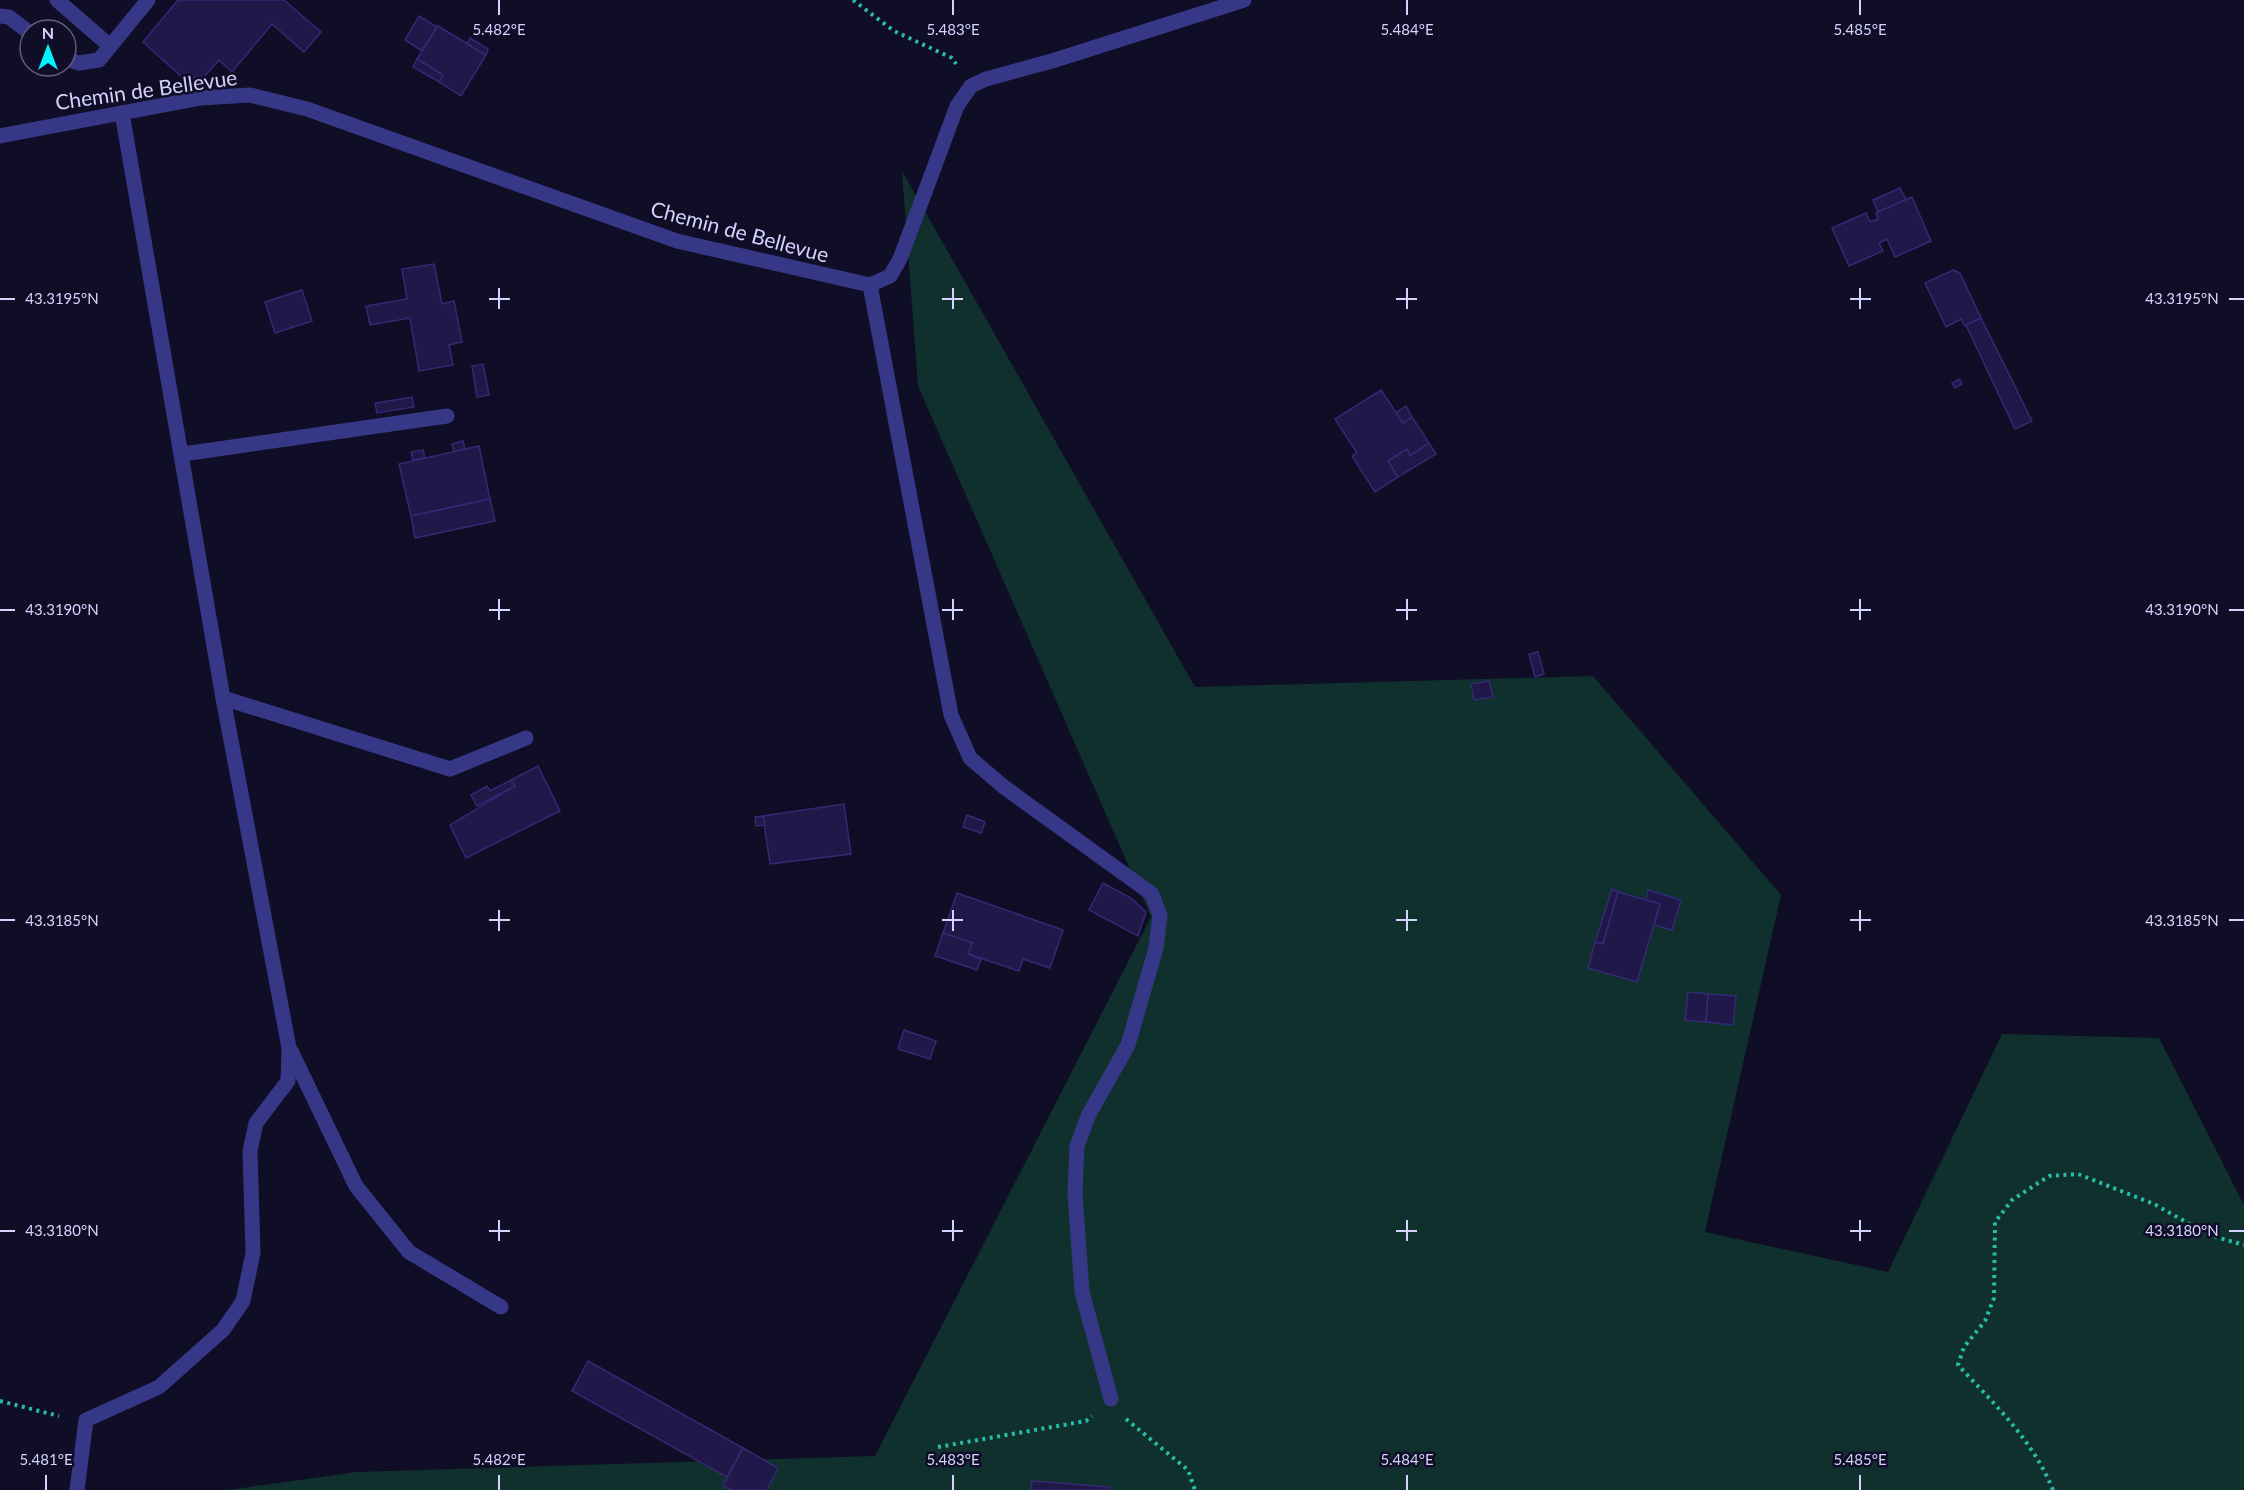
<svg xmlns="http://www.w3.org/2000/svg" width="2244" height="1490" font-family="Lato,sans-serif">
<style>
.green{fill:#10302d}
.building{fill:#1f1848;stroke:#342975;stroke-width:1.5}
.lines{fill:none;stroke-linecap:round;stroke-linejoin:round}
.path{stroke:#28bdab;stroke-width:4;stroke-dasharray:3 4.5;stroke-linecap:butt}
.lane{stroke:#363887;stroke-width:15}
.street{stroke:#363887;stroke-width:15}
.ticks{fill:none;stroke:#d5d2ff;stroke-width:2}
.labels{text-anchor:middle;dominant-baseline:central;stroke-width:5;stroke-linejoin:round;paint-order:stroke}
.street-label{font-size:21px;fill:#d5d2ff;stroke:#100d26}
.ticks-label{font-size:15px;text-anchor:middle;fill:#d5d2ff;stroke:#100d26;stroke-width:5;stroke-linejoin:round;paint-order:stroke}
</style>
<rect width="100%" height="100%" fill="#100d26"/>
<!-- green -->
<polygon class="green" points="902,171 1195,687 1593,676 1781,895 1705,1232 1888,1272 2002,1034 2159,1038 2244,1205 2244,1490 228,1490 357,1472 875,1456 1151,917 918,386"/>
<!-- building -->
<g class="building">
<polygon points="178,0 284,0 321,32 304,52 272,24 232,72 219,60 204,77 184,79 143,42"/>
<polygon points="419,16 437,27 422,51 405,40"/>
<polygon points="438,26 486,55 461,96 439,82 443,75 417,59"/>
<polygon points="470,38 488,49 486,55 467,44"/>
<polygon points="417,59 443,75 439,82 413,67"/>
<polygon points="1900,188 1906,200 1878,212 1873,200"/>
<polygon points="1912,197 1931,241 1895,257 1887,239 1879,243 1883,251 1849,266 1832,228 1866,213 1870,222 1878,219 1876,213"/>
<polygon points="434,264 442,304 454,301 462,342 449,345 453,365 419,371 410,318 370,325 366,306 407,299 402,269"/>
<polygon points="1953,270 1960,273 1981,318 1965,326 1961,319 1946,327 1925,283"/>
<polygon points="302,290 312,321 275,333 265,302"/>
<polygon points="1981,318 2032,421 2015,429 1966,325"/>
<polygon points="483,364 489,395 477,397 472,366"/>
<polygon points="1959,379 1962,384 1955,388 1952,383"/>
<polygon points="1381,390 1403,423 1412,417 1429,443 1410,456 1407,449 1388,461 1398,477 1375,492 1352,456 1357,453 1335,419"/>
<polygon points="412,397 414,407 377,413 375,403"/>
<polygon points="1406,406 1412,417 1403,423 1396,413"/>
<polygon points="463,441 465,449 454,452 452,444"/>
<polygon points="1429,443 1436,454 1398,477 1388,461 1407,449 1410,456"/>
<polygon points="479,446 490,499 411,516 399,464"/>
<polygon points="423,450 425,458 413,460 411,452"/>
<polygon points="490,499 495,521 415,538 411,516"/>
<polygon points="1538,652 1544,674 1535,677 1529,654"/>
<polygon points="1489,681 1493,697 1474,700 1471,684"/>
<polygon points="538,766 560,811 466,858 450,825 515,786 511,780"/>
<polygon points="511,780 515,786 477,806 471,795 487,786 490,791"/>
<polygon points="844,804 851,854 770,864 763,816"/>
<polygon points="967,815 985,822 981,833 963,827"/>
<polygon points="763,816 765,825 756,826 755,817"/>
<polygon points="1103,883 1131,898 1146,912 1138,936 1089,910"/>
<polygon points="1612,889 1618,892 1603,944 1595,942"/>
<polygon points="1648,890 1681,900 1672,930 1654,925 1660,904 1646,900"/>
<polygon points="1618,892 1660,904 1637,982 1588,968 1595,942 1603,944"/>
<polygon points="957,893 1063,930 1050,968 1023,959 1019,971 968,954 972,943 943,933"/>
<polygon points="943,933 972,943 968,954 981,959 977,970 935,956"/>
<polygon points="1688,992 1708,994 1706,1022 1685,1020"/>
<polygon points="1708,994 1736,996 1733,1025 1706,1022"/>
<polygon points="904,1030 936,1041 930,1059 898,1049"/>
<polygon points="588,1361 743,1448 727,1477 572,1391"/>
<polygon points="743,1448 778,1468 767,1490 731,1490 723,1486"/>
<polygon points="1032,1481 1109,1487 1109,1490 1031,1490"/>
</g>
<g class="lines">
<!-- path -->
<g class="path">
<polyline points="853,0 894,31 952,58 956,64"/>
<polyline points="0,1401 59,1416"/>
<polyline points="1126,1419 1188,1470 1195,1490"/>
<polyline points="938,1447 1086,1421 1092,1416"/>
<path d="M2053,1490C2033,1440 1994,1404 1958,1365L1964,1347L1985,1321L1994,1298L1995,1222L2012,1200L2049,1176L2078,1174L2154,1204L2209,1235L2244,1245"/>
</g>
<!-- lane -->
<g class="lane">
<polyline points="57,0 110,46"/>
<polyline points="0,16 9,17 30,33"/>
<polyline points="66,59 79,63 99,60 148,0"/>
<polyline points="183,454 447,416"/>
<polyline points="223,698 450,769 526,738"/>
<polyline points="291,1051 356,1186 409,1252 501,1307"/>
<polyline points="77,1490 86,1420 159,1387 223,1330 243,1301 253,1253 250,1151 256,1123 288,1081 289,1048 223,698 122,113"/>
</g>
<!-- street -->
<g class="street">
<polyline points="0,136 201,98 250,95 307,109 677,241 870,285 890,276 900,259 957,106 971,86 986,79 1052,61 1244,0"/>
<polyline points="870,285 951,715 970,758 1004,787 1152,894 1160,916 1156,948 1128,1045 1089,1114 1077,1146 1075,1194 1082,1292 1111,1399"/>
</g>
</g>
<!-- ticks -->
<path class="ticks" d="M499,0V15M953,0V15M1407,0V15M1860,0V15M499,288V309M953,288V309M1407,288V309M1860,288V309M0,299H15M489,299H510M942,299H963M1396,299H1417M1850,299H1871M2229,299H2244M499,599V620M953,599V620M1407,599V620M1860,599V620M0,610H15M489,610H510M942,610H963M1396,610H1417M1850,610H1871M2229,610H2244M499,910V931M953,910V931M1407,910V931M1860,910V931M0,920H15M489,920H510M942,920H963M1396,920H1417M1850,920H1871M2229,920H2244M499,1220V1241M953,1220V1241M1407,1220V1241M1860,1220V1241M0,1231H15M489,1231H510M942,1231H963M1396,1231H1417M1850,1231H1871M2229,1231H2244M46,1475V1490M499,1475V1490M953,1475V1490M1407,1475V1490M1860,1475V1490"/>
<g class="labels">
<!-- street labels -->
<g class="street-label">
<text transform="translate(146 89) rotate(-8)">Chemin de Bellevue</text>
<text transform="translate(740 231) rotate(15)">Chemin de Bellevue</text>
</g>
</g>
<g class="ticks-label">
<text x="499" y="35">5.482°E</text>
<text x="953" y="35">5.483°E</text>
<text x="1407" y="35">5.484°E</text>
<text x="1860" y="35">5.485°E</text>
<text x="62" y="304">43.3195°N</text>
<text x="2182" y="304">43.3195°N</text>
<text x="62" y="615">43.3190°N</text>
<text x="2182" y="615">43.3190°N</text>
<text x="62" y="926">43.3185°N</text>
<text x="2182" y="926">43.3185°N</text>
<text x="62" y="1236">43.3180°N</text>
<text x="2182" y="1236">43.3180°N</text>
<text x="46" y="1465">5.481°E</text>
<text x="499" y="1465">5.482°E</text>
<text x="953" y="1465">5.483°E</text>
<text x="1407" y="1465">5.484°E</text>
<text x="1860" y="1465">5.485°E</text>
</g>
<!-- north arrow -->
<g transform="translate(48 48)"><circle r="28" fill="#100d26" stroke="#5f5c7d" stroke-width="1.5"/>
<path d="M0-4.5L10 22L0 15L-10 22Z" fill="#00f3fd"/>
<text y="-9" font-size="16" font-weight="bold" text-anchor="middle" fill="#d5d2ff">N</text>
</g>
</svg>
